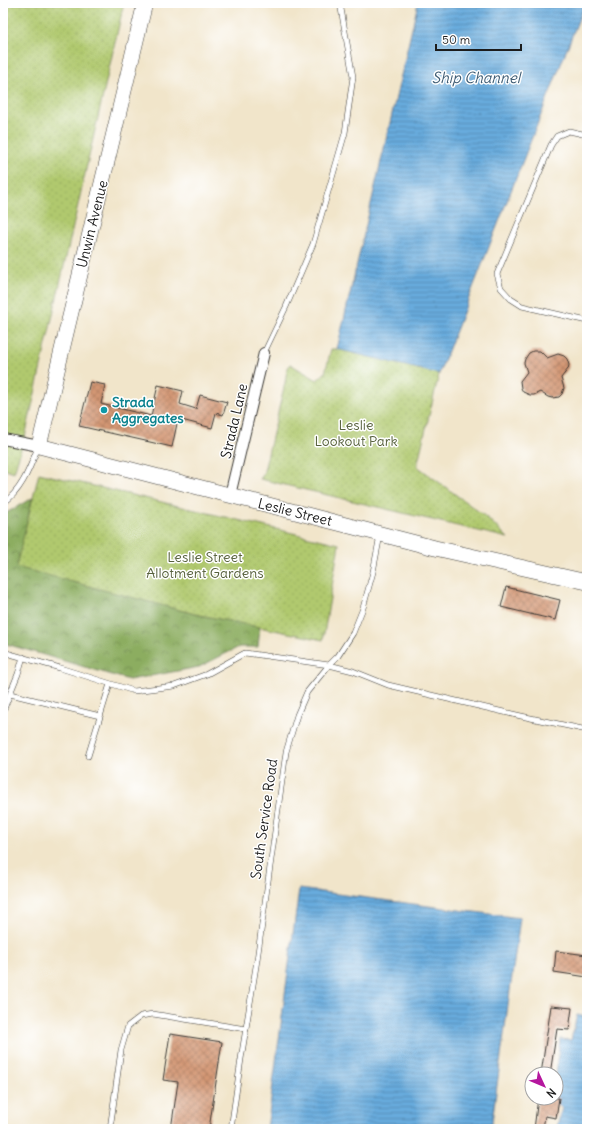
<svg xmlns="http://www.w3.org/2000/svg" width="590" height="1132" font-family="Delius,sans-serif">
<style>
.forest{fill:url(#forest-crowns);stroke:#54643e}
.park{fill:url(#park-dots);stroke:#667245}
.water{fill:url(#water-rules);stroke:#42647c}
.building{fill:url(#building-cross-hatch)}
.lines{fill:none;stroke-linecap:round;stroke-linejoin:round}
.lane-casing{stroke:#3c3a36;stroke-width:6}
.street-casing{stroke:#3c3a36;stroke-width:12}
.secondary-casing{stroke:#3c3a36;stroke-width:16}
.lane{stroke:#fff;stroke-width:5}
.street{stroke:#fff;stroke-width:10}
.secondary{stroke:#fff;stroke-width:15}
.culture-dot{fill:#0f9aa8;stroke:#fff;stroke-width:1.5}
.labels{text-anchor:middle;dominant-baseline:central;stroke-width:3;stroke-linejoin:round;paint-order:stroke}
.street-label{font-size:14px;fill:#1c1c1c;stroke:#fff}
.culture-label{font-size:14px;font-weight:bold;fill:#0d838f;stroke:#fff;text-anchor:start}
.park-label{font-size:14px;fill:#57613d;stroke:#fff}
.water-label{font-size:15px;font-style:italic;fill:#3e5c73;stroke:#fff}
</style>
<defs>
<pattern id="forest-crowns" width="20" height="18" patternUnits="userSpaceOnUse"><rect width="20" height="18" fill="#8cad61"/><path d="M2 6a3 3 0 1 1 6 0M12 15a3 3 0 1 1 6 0" fill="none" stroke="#728c4f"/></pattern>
<pattern id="park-dots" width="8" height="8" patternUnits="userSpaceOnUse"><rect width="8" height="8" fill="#b0c96e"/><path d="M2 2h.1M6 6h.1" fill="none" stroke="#97ac5f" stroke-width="1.8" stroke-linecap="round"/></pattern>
<pattern id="water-rules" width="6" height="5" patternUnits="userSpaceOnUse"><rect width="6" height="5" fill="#68abdd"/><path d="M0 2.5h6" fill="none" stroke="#558ab2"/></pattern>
<pattern id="building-cross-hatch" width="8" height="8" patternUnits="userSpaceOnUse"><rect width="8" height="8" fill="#d39673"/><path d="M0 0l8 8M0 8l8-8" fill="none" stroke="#aa7a5e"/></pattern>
</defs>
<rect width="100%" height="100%" fill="#fff"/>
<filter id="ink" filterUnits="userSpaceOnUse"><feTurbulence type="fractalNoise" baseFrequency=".025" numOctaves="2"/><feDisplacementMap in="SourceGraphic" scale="8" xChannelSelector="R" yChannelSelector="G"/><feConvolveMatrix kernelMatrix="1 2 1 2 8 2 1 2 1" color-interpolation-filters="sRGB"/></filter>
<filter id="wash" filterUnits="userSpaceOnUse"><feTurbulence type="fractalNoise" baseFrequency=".012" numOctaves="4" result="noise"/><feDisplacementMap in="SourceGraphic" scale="16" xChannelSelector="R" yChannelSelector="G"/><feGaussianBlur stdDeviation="0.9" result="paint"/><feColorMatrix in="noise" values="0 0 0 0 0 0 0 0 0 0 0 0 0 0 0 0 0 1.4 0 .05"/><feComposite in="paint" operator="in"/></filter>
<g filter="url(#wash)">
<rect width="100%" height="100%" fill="#f1e5ca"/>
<!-- forest -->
<polygon class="forest" points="32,498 18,567 195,614 260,627 258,647 239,647 199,667 129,680 3,643 3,515"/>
<!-- park -->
<g class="park">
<polygon points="3,3 124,3 25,437 14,472 3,468"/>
<polygon points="331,349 337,349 439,374 417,466 486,517 508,538 260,479 263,475 285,383 287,370 290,364 317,380 325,373"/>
<polygon points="39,473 339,544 323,640 195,614 16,567"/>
</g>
<!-- water -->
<g class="water">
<polygon points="418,3 585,3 439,374 337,349"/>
<polygon points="299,889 520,918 491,1129 267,1129"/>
<polygon points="577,1015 587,1017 587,1129 548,1129 548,1126 557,1127 562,1108 552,1100 556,1098 556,1074 560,1039 571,1040"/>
</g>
<g id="blocks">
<!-- building -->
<g class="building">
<polygon points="533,351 540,351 547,358 558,354 564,356 567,359 569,365 568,369 561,378 564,388 562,394 559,397 552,398 548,397 540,392 534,395 530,395 523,392 521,388 520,381 527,372 524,363 525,359 529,353"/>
<polygon points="90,382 105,385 101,404 151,416 158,385 183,391 180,404 196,409 200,395 227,402 223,415 216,413 212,428 178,419 172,447 79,426"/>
<polygon points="506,587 560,600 555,620 501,607"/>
<polygon points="556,951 587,955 587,977 554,972"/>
<polygon points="551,1006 572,1008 569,1030 557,1029 550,1074 541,1074"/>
<polygon points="170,1034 222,1042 209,1129 171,1129 178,1082 163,1080"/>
<polygon points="538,1098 559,1098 556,1118 545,1116 543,1129 534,1129"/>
</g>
</g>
</g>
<g filter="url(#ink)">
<use href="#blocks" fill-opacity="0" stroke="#3c3a36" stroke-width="1"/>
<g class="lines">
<!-- lane casing -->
<g class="lane-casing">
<g id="lane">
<polyline points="587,135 569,131 557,136 551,145 497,274 501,288 511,299 522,306 587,321"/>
<polyline points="264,353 286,307 313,244 345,133 353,77 340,3"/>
<path d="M3,503C22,491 30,467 38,447"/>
<polyline points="3,652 60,668 134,691 174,686 207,674 245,653 329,665 353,671 388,685 521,716 587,730"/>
<polyline points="10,694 100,716"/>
<polyline points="3,716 3,711 18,674 23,657"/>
<polyline points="88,756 110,684"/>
<polyline points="110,1129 121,1050 128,1026 141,1016 153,1014 246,1029"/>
<polyline points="231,1129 241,1059 257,960 286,752 297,715 307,692 329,665 338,656 353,633 363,608 373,572 380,535"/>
</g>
</g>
<!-- street casing -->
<g class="street-casing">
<g id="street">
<polyline points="3,439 39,446"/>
<polyline points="230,495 264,353"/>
</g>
</g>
<!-- secondary casing -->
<g class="secondary-casing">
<polyline id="secondary" points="145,3 39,446 435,548 587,582"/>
</g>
<!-- lane -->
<use href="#lane" class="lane"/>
<!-- street -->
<use href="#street" class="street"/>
<!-- secondary -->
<use href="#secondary" class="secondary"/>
</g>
</g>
<!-- markers -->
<circle class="culture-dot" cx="104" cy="410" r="4"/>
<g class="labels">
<!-- street labels -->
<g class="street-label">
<text transform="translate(92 224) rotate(-76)">Unwin Avenue</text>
<text transform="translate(234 421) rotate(-77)">Strada Lane</text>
<text transform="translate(295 512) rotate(14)">Leslie Street</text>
<text transform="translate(264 819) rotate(-82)">South Service Road</text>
</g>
<!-- culture labels -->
<g class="culture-label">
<text x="112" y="402">Strada<tspan x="112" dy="16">Aggregates</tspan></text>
</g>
<!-- park labels -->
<g class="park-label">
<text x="356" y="425">Leslie<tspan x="356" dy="16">Lookout Park</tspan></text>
<text x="205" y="557">Leslie Street<tspan x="205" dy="16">Allotment Gardens</tspan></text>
</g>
<!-- water labels -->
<g class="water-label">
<text x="476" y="77">Ship Channel</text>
</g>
</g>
<!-- margin -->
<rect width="590" height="1132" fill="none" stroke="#fff" stroke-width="16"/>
<!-- north arrow -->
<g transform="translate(544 1086) rotate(134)"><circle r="19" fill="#ffffff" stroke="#a4a4a4"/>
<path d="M0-3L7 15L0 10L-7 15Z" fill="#b5179e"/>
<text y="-6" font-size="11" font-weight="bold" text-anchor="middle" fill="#1c1c1c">N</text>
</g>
<!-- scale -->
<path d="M436 44v6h85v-6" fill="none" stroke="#1c1c1c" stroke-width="2"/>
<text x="442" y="44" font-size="12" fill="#1c1c1c" stroke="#ffffff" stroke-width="3" paint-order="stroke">50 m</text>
</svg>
